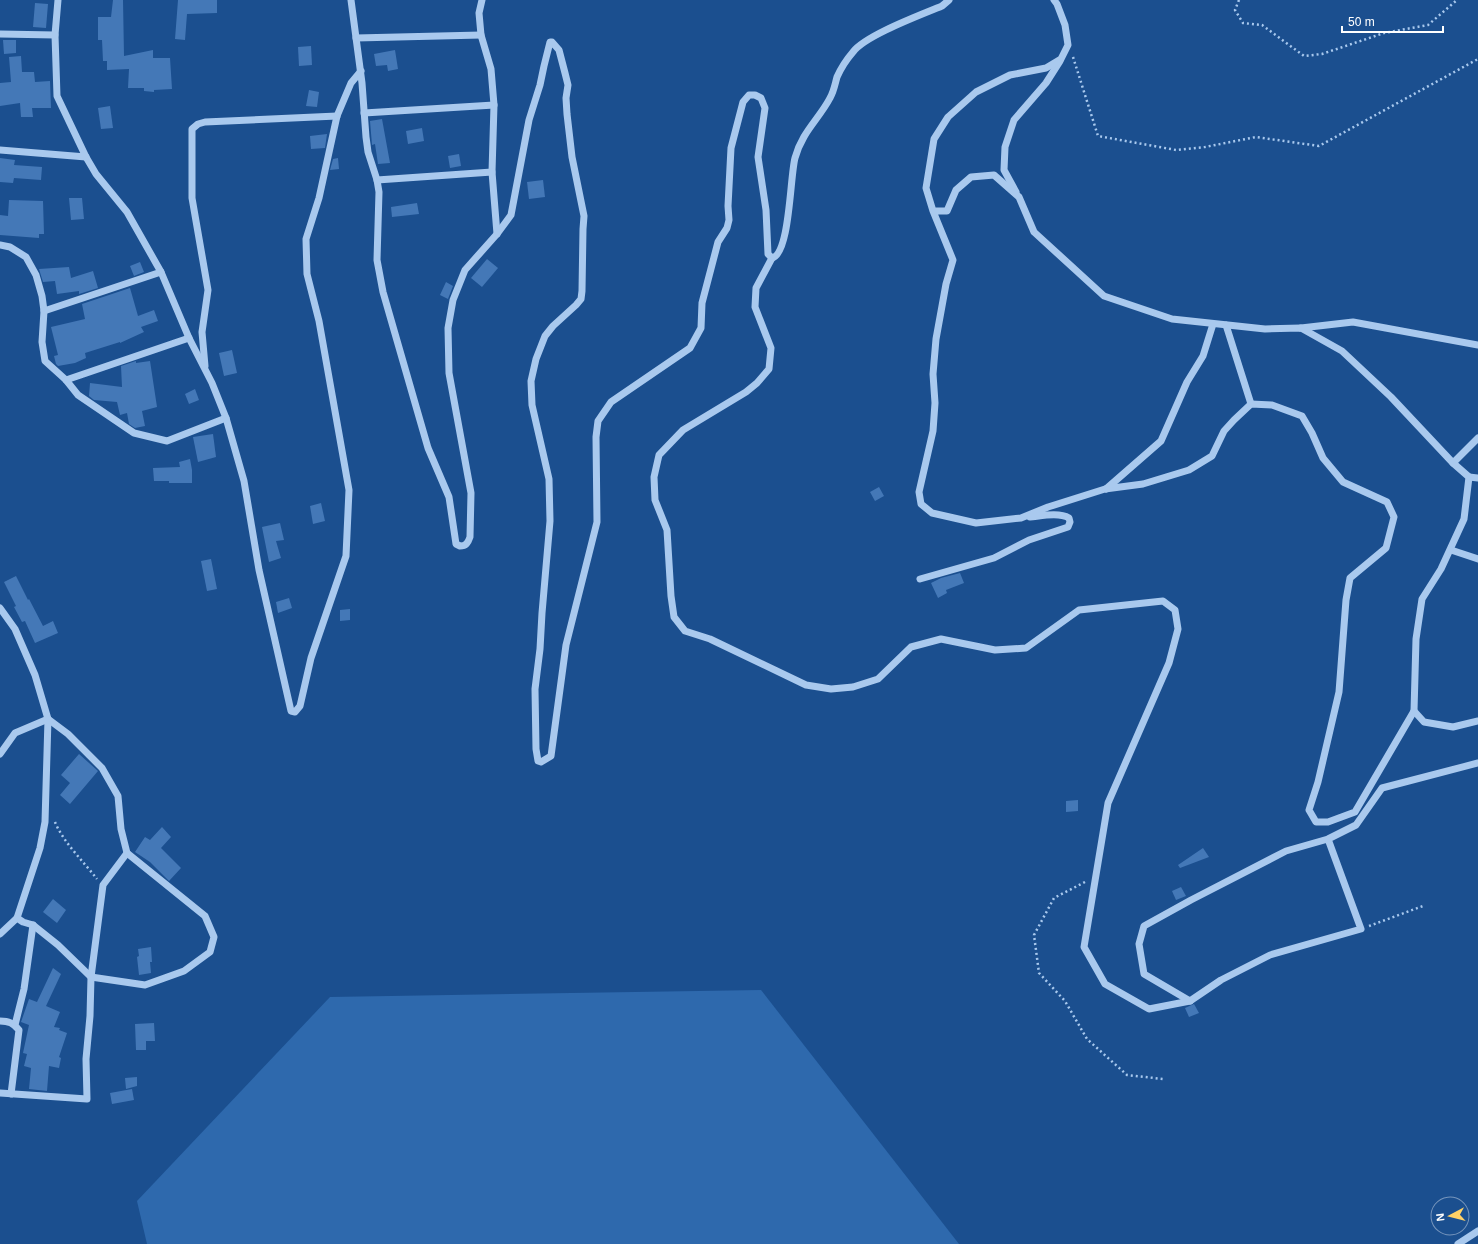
<svg xmlns="http://www.w3.org/2000/svg" width="1478" height="1244" font-family="Helvetica,sans-serif">
<style>
.green{fill:#2e69ad}
.building{fill:#4478b7}
.lines{fill:none;stroke-linecap:round;stroke-linejoin:round}
.path{stroke:#a9c9ee;stroke-width:2.5;stroke-dasharray:2 3;stroke-linecap:butt}
.minor{stroke:#a9c9ee;stroke-width:7}
</style>
<rect width="100%" height="100%" fill="#1b4f8f"/>
<!-- green -->
<polygon class="green" points="761,990 959,1244 147,1244 137,1201 330,997"/>
<!-- building -->
<g class="building">
<polygon points="113,0 123,0 124,56 153,50 153,58 170,58 172,89 154,90 154,92 144,91 144,88 128,88 129,69 107,70 107,61 103,61 102,40 98,40 98,17 111,17"/>
<polygon points="178,0 217,0 217,13 187,14 185,40 175,39"/>
<polygon points="35,3 48,4 46,28 33,27"/>
<polygon points="3,40 16,40 16,53 4,54"/>
<polygon points="311,46 312,65 299,66 298,47"/>
<polygon points="395,50 398,69 388,71 387,65 376,66 374,54"/>
<polygon points="21,56 22,72 34,72 35,82 50,81 51,108 32,108 33,117 21,117 20,103 0,106 0,83 11,82 9,57"/>
<polygon points="309,90 319,92 317,107 306,106"/>
<polygon points="110,106 113,128 101,129 98,108"/>
<polygon points="382,119 390,163 378,164 375,144 372,145 370,121"/>
<polygon points="422,128 424,141 408,144 406,131"/>
<polygon points="327,134 325,148 311,149 310,136"/>
<polygon points="459,154 461,166 450,168 448,156"/>
<polygon points="0,158 15,160 14,165 42,167 41,180 14,178 13,183 0,182"/>
<polygon points="338,158 339,169 330,170 333,159"/>
<polygon points="543,180 545,197 529,199 527,182"/>
<polygon points="69,198 82,198 84,219 71,220"/>
<polygon points="9,200 43,201 44,234 39,234 39,238 0,235 0,215 8,216"/>
<polygon points="417,203 419,214 392,217 391,207"/>
<polygon points="487,259 498,268 482,287 471,278"/>
<polygon points="140,262 144,272 134,276 130,266"/>
<polygon points="69,267 71,278 93,271 98,288 79,294 79,291 57,294 55,281 43,282 39,269"/>
<polygon points="446,282 453,286 448,299 440,295"/>
<polygon points="130,288 138,316 154,310 158,321 141,327 144,332 120,343 120,342 85,353 86,358 75,363 58,366 56,364 54,356 58,355 51,327 85,319 82,304"/>
<polygon points="232,350 237,373 224,376 219,353"/>
<polygon points="136,361 136,363 150,361 157,407 142,411 145,426 135,428 129,424 127,413 120,415 117,402 94,400 89,396 90,383 122,387 121,366"/>
<polygon points="195,389 199,400 189,404 185,394"/>
<polygon points="213,434 216,457 198,462 193,437"/>
<polygon points="190,459 192,470 192,483 169,483 169,481 154,481 153,468 180,467 179,462"/>
<polygon points="879,487 884,496 875,501 870,492"/>
<polygon points="321,503 325,521 313,524 310,506"/>
<polygon points="280,523 284,540 276,541 281,558 269,562 262,527"/>
<polygon points="211,559 217,589 207,591 201,561"/>
<polygon points="960,573 964,583 946,590 947,593 938,598 931,583 941,578"/>
<polygon points="16,576 28,600 29,599 43,626 53,621 58,633 35,643 25,621 22,622 14,607 16,606 4,582"/>
<polygon points="289,598 292,608 278,613 276,602"/>
<polygon points="350,609 350,620 340,621 340,610"/>
<polygon points="79,754 98,771 70,804 60,795 70,783 61,775"/>
<polygon points="1078,800 1078,811 1066,812 1066,801"/>
<polygon points="162,827 171,837 161,848 181,868 169,881 150,862 135,852 145,837 150,840"/>
<polygon points="1203,848 1209,857 1180,868 1178,865"/>
<polygon points="1181,887 1186,896 1176,900 1172,891"/>
<polygon points="53,899 66,910 57,923 43,912"/>
<polygon points="151,947 152,962 150,962 151,973 139,975 137,957 139,956 138,949"/>
<polygon points="53,968 61,974 46,1006 60,1012 54,1027 60,1028 59,1030 67,1033 59,1057 61,1058 59,1068 49,1066 47,1091 29,1089 31,1068 24,1066 27,1054 23,1053 29,1025 21,1022 29,999 37,1002"/>
<polygon points="1194,1004 1199,1013 1189,1017 1185,1008"/>
<polygon points="154,1023 155,1041 146,1041 146,1050 136,1050 135,1024"/>
<polygon points="137,1077 137,1086 126,1089 125,1078"/>
<polygon points="132,1089 134,1100 112,1104 110,1093"/>
</g>
<g class="lines">
<!-- path -->
<g class="path">
<polyline points="1239,0 1235,10 1243,23 1262,25 1304,56 1322,54 1384,33 1428,25 1457,0"/>
<polyline points="1073,57 1098,136 1176,150 1205,147 1256,137 1319,146 1478,59"/>
<path d="M55,822C63,842 84,862 97,879"/>
<polyline points="1085,882 1054,898 1034,935 1039,973 1065,1001 1087,1039 1127,1075 1163,1079"/>
<polyline points="1369,926 1423,906"/>
</g>
<!-- minor -->
<g class="minor">
<polyline points="58,0 55,35 57,96 86,157 96,174 127,212 161,272 189,338 212,383 226,418 244,481 259,570 291,711 295,712 300,706 311,658 346,556 349,490 319,321 307,274 306,239 319,198 337,116 351,83 361,71"/>
<path d="M351,0L362,83L366,137L368,152L377,180L379,192L377,260L383,292L428,448L449,497L456,544L460,546C466,546 468,543 470,537L471,493L449,373L448,328L453,300L465,270L497,234L511,215L529,120L540,85L544,66L550,42H552L559,50L565,73L568,85L566,98L567,114L572,157L584,216L583,229L582,291L581,299L576,305L553,326L545,336L536,359L531,381L532,405L549,479L550,521L542,613L540,649L535,689L536,749L538,761L541,762L551,756L566,645L597,522L596,437L598,421L611,402L690,348L701,328L702,303L718,242L727,228L729,220L728,206L731,148L743,102L749,95H755L761,98L765,108L758,157L766,210L768,254L772,258C790,254 790,176 795,158C802,132 819,119 830,98C834,91 835,84 837,77C841,68 847,59 853,52C866,35 921,15 942,6L949,0"/>
<polyline points="482,0 479,13 481,35 491,69 494,105 492,172 497,234"/>
<polyline points="0,34 55,35"/>
<polyline points="356,38 481,35"/>
<polyline points="364,113 494,105"/>
<polyline points="0,150 86,157"/>
<polyline points="377,180 492,172"/>
<polyline points="1016,192 1004,170 1005,147 1014,120 1046,83 1060,61"/>
<polyline points="933,211 953,260 946,284 936,339 933,374 935,403 933,431 919,492 921,504 932,513 976,523 1021,518 1048,507 1105,489 1143,484 1189,470 1212,456 1224,431 1234,420 1251,404 1272,405 1302,416 1312,433 1323,458 1343,482 1387,502 1394,517 1386,548 1350,578 1346,600 1339,692 1318,782 1309,810 1316,822 1328,822 1355,812 1414,711 1416,639 1422,599 1441,569 1464,519 1469,477 1453,463 1391,397 1342,351 1301,328 1265,329 1172,319 1104,296 1034,232 1019,197 994,175 971,177 956,190 947,211 933,211 926,188 934,139 948,117 976,92 1010,75 1046,68 1061,59 1068,45 1065,25 1057,4 1054,0"/>
<polyline points="0,245 10,247 26,257 36,275 42,296 44,311 42,342 45,361 66,380 78,395 134,433 167,441 226,418"/>
<polyline points="772,258 756,288 755,307 771,348 769,369 757,383 746,392 683,430 659,455 654,477 655,500 667,530 671,596 674,617 685,631 710,639 806,685 831,689 853,687 878,679 911,647 941,639 995,650 1026,648 1079,610 1163,601 1175,610 1178,629 1169,663 1108,803 1084,947 1105,984 1149,1009 1190,1001"/>
<polyline points="44,311 161,272"/>
<polyline points="1226,325 1251,404"/>
<polyline points="1301,328 1353,322 1478,345"/>
<polyline points="205,366 202,332 208,290 192,198 192,129 198,124 205,122 337,116"/>
<polyline points="66,380 189,338"/>
<polyline points="1453,463 1478,438"/>
<polyline points="1469,477 1478,478"/>
<polyline points="1106,489 1161,441 1187,382 1203,356 1213,324"/>
<polyline points="1451,550 1478,559"/>
<path d="M920,579L994,558L1029,540L1068,527L1070,522L1069,518C1059,512 1041,516 1030,517"/>
<polyline points="0,608 15,629 35,675 48,719 45,822 40,848 17,918"/>
<polyline points="1414,711 1424,722 1453,727 1478,721"/>
<polyline points="0,754 15,733 48,719 68,734 102,768 118,796 121,829 127,853 205,916 214,937 210,952 184,971 145,985 91,977 58,945 33,925 23,922 17,918 0,934"/>
<polyline points="1328,839 1361,929 1270,955 1221,980 1190,1001 1144,974 1139,944 1144,926 1191,900 1286,851 1328,839 1356,825 1382,788 1478,763"/>
<path d="M0,1021C9,1021 13,1023 19,1030L11,1094"/>
<polyline points="15,1025 24,989 33,925"/>
<polyline points="0,1093 87,1099 86,1059 90,1016 91,977 103,885 127,853"/>
<polyline points="1458,1244 1478,1231"/>
</g>
</g>
<!-- north arrow -->
<g transform="translate(1450 1216) rotate(263)"><circle r="19" fill="#1b4f8f" stroke="#7695bc"/>
<path d="M0-3L7 15L0 10L-7 15Z" fill="#ffd166"/>
<text y="-6" font-size="11" font-weight="bold" text-anchor="middle" fill="#ffffff">N</text>
</g>
<!-- scale -->
<path d="M1342 26v6h101v-6" fill="none" stroke="#ffffff" stroke-width="2"/>
<text x="1348" y="26" font-size="12" fill="#ffffff" stroke="#1b4f8f" stroke-width="3" paint-order="stroke">50 m</text>
</svg>
